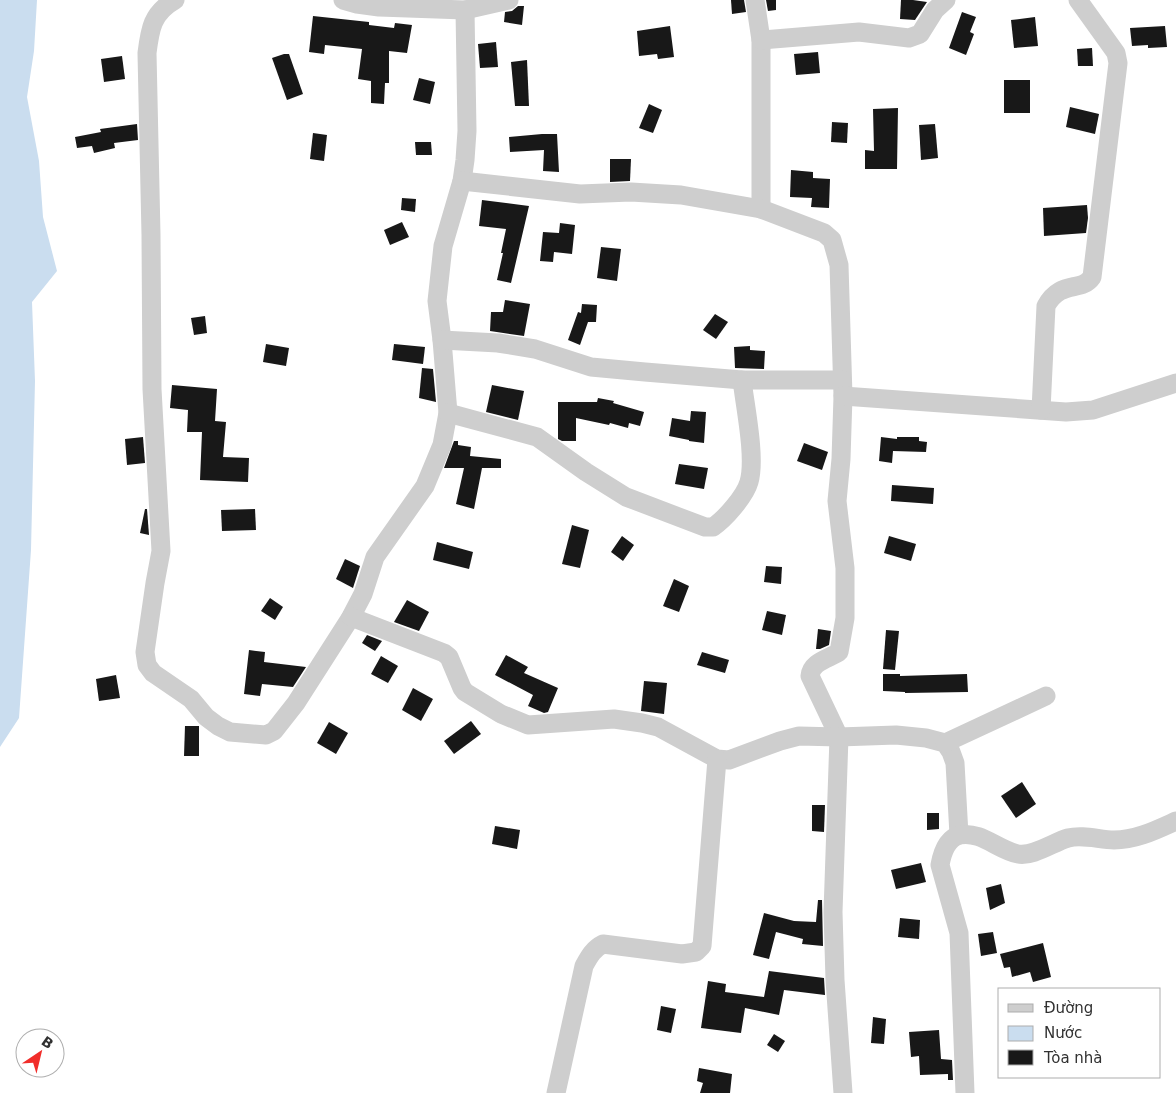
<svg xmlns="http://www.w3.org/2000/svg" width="1176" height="1093" font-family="'DejaVu Sans',sans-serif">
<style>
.water{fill:#caddef}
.building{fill:#181818}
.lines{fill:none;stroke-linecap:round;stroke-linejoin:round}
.street{stroke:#cecece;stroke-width:19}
</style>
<rect width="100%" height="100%" fill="#fff"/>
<!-- water -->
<polygon class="water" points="0,0 37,0 34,51 27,97 39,161 43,217 57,271 32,302 35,381 31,550 19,718 0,747"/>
<!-- building -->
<g class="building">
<polygon points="731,0 744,0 746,12 732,14"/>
<polygon points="766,0 776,0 776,10 768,11"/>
<polygon points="901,0 913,0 927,2 915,20 900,19"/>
<polygon points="518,6 524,6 522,25 504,22 505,12 512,11"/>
<polygon points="962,12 976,17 970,32 974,34 966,55 949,48"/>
<polygon points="313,16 369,22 369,25 394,28 395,23 412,25 407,53 389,51 389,83 385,83 384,104 371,103 371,81 358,79 362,49 325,45 324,54 309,52"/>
<polygon points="1035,17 1038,46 1014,48 1011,20"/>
<polygon points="670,26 674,57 658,59 657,54 639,56 637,31"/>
<polygon points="1165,26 1167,47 1148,48 1148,45 1132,46 1130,28"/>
<polygon points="496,42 498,67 480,68 478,44"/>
<polygon points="1092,48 1093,66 1078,66 1077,49"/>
<polygon points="818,52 820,73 796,75 794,54"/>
<polygon points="284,54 289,54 303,94 287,100 272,58"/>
<polygon points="122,56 125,79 104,82 101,59"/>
<polygon points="527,60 529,106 515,106 511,62"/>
<polygon points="419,78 435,82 430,104 413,100"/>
<rect x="1004" y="80" width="26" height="33"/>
<polygon points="649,104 662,110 653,133 639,128"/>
<polygon points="1070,107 1099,114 1095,134 1066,127"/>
<polygon points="898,108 897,169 865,169 865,150 874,151 873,109"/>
<polygon points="832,122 848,123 847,143 831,142"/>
<polygon points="137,124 138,140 114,143 115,148 94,153 92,146 77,148 75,137 101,132 100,129"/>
<polygon points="935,124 938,158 921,160 919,125"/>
<polygon points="313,133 327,135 324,161 310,159"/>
<polygon points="542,134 557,134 559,172 543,171 544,150 510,152 509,137"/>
<polygon points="415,142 431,142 432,155 416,155"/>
<polygon points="610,159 631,159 630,181 610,182"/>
<polygon points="791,170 813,172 813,178 830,179 829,208 811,207 812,198 790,197"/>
<polygon points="402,198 416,199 415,212 401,210"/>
<polygon points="482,200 529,206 511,283 497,280 503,253 501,253 506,229 479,226"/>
<polygon points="1087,205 1088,218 1086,233 1044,236 1043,208"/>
<polygon points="402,222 409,237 390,245 384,230"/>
<polygon points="560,223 575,225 572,254 554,252 553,262 540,261 543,232 559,233"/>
<polygon points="601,247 621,249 617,281 597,278"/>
<polygon points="505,300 530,304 524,336 490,331 491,312 503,312"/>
<polygon points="582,304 597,305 596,322 588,322 580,345 568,340 578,312 581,313"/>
<polygon points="715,314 728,322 716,339 703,330"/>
<polygon points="205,316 207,333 194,335 191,318"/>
<polygon points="266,344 289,348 286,366 263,362"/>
<polygon points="394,344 425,347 423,364 392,360"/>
<polygon points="750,346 750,350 765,351 764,369 735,368 734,347"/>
<polygon points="422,368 433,369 436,402 419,398"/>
<polygon points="172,385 217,389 215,421 226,422 223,457 249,458 248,482 200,480 202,432 187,432 188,410 170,408"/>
<polygon points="492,385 524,391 518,420 486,412"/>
<polygon points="598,398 614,401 613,403 644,412 640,426 629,423 628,428 610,423 609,425 576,418 576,441 562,441 558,439 558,402 597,402"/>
<polygon points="691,411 706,412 704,443 689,441 689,440 669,436 672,418 690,421"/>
<polygon points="143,437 145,463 127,465 125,439"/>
<polygon points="881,437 897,439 897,437 919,437 919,441 927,442 926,452 893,451 892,463 879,461"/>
<polygon points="454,441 458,441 458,445 471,447 470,456 501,459 501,468 482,468 474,509 456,504 464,468 444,468"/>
<polygon points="804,443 828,452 822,470 797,461"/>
<polygon points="679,464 708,468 704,489 675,484"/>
<polygon points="892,485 934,488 933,504 891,501"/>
<polygon points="145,509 147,509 149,535 140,533"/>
<polygon points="255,509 256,530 222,531 221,510"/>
<polygon points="572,525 589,530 580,568 562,564"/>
<polygon points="622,536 634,545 623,561 611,552"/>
<polygon points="889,536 916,544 911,561 884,553"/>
<polygon points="437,542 473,552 469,569 433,560"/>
<polygon points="345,559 360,566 353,588 336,579"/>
<polygon points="766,566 782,567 781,584 764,582"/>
<polygon points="674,579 689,586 679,612 663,606"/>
<polygon points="270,598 283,607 275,620 261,611"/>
<polygon points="407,600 429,612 419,631 394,622"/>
<polygon points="767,611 786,615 782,635 762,630"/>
<polygon points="818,629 831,631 829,645 820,649 816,649"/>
<polygon points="886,630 899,631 895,670 883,669"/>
<polygon points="367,635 382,641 375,651 362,643"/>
<polygon points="249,650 265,652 264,662 306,667 293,687 262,684 260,696 244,694"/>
<polygon points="702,652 729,660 725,673 697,665"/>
<polygon points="506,655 528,667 524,673 558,688 548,712 544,713 528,706 533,695 495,675"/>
<polygon points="381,656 398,666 388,683 371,674"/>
<polygon points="883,674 900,674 900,676 967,674 968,692 905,693 905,692 883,691"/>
<polygon points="116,675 120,698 99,701 96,679"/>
<polygon points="644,681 667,683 664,714 641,711"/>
<polygon points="413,688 433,699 421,721 402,710"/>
<polygon points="471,721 481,734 454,754 444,741"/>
<polygon points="329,722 348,733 336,754 317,743"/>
<polygon points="185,726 199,726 199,756 184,756"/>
<polygon points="1022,782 1036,804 1016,818 1001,796"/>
<polygon points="812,805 825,805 824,832 812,831"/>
<polygon points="927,813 939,813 939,829 927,830"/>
<polygon points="495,826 520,830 517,849 492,844"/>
<polygon points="921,863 926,882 896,889 891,870"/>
<polygon points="1001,884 1005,903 990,910 986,888"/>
<polygon points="818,900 822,900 823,946 802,944 803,939 776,932 769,959 753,955 764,913 794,921 816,922"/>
<polygon points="900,918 920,920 919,939 898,937"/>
<polygon points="993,932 997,953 981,956 978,934"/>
<polygon points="1043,943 1051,977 1033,982 1030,972 1012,977 1010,967 1004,968 1000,954"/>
<polygon points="769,971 824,978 825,995 784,990 779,1015 745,1008 741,1033 701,1028 708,981 726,984 725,992 764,997"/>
<polygon points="661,1006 676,1009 671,1033 657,1030"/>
<polygon points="873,1017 886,1019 884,1044 871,1043"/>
<polygon points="939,1030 941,1059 952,1060 953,1080 948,1080 948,1074 920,1075 919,1056 911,1057 909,1032"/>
<polygon points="774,1034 785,1041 778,1052 767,1045"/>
<polygon points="699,1068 732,1074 730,1093 700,1093 703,1083 697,1081"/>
</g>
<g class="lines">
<!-- street -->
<g class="street">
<path d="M175,0C152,13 150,29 147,53L151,235L152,389L161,551L155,583L145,652L147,665L153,673L191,699L206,717L218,726L230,732L266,735L274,731L296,703L351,617L363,594L375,557L425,486L442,445L448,413L442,340L437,301L443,246L462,181L465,160L467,131L465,10"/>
<polyline points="343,0 357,4 379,7 465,10 509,0"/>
<polyline points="755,0 761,40 761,209"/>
<polyline points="761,40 859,32 909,38 920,34 935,10 946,0"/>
<path d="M462,181L580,194L631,192L681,195L761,209L824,233L832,240L839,265L843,396L841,459L837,501L845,568V618L839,652C828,659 811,662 810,676L839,737L833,912L835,980L843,1093"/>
<polyline points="442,340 498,343 535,349 591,367 645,372 742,380 842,380"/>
<polyline points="843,396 1066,412 1093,410 1176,383"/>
<path d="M1041,410L1046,306C1061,279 1081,293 1092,277L1118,63L1116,53L1078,0"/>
<path d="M448,413L537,437L586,472L626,497L705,527H713C725,519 745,496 749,482C756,458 745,406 742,380"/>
<polyline points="351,617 444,653 449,657 462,688 465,692 501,714 528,725 614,719 642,723 658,727 717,759 729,760 780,741 799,736 839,737 896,735 926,738 945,743 951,752 955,763 959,835"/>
<polyline points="945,743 1046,696"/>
<path d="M556,1093L584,966C589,957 593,949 603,944L682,954L696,952L702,946L717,759"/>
<path d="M965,1093L959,933L940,865C942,854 947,838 960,835C981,831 998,850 1018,854C1033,857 1054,842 1068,838C1083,834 1100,840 1114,840C1136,840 1156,830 1176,821"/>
</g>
</g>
<!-- legend -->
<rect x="998" y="988" width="162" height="90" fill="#ffffff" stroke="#adadad"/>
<rect x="1008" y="1004" width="25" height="8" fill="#cecece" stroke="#adadad"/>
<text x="1044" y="1013" font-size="15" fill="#313131">Đường</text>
<rect x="1008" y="1026" width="25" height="15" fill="#caddef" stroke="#adadad"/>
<text x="1044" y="1038" font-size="15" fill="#313131">Nước</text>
<rect x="1008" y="1050" width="25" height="15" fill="#181818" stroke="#adadad"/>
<text x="1044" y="1063" font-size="15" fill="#313131">Tòa nhà</text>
<!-- north arrow -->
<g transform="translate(40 1053) rotate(35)"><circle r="24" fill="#ffffff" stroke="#adadad"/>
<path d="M0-4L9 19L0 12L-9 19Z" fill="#f12d2a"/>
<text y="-8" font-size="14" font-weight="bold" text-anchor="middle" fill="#313131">B</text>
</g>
</svg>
